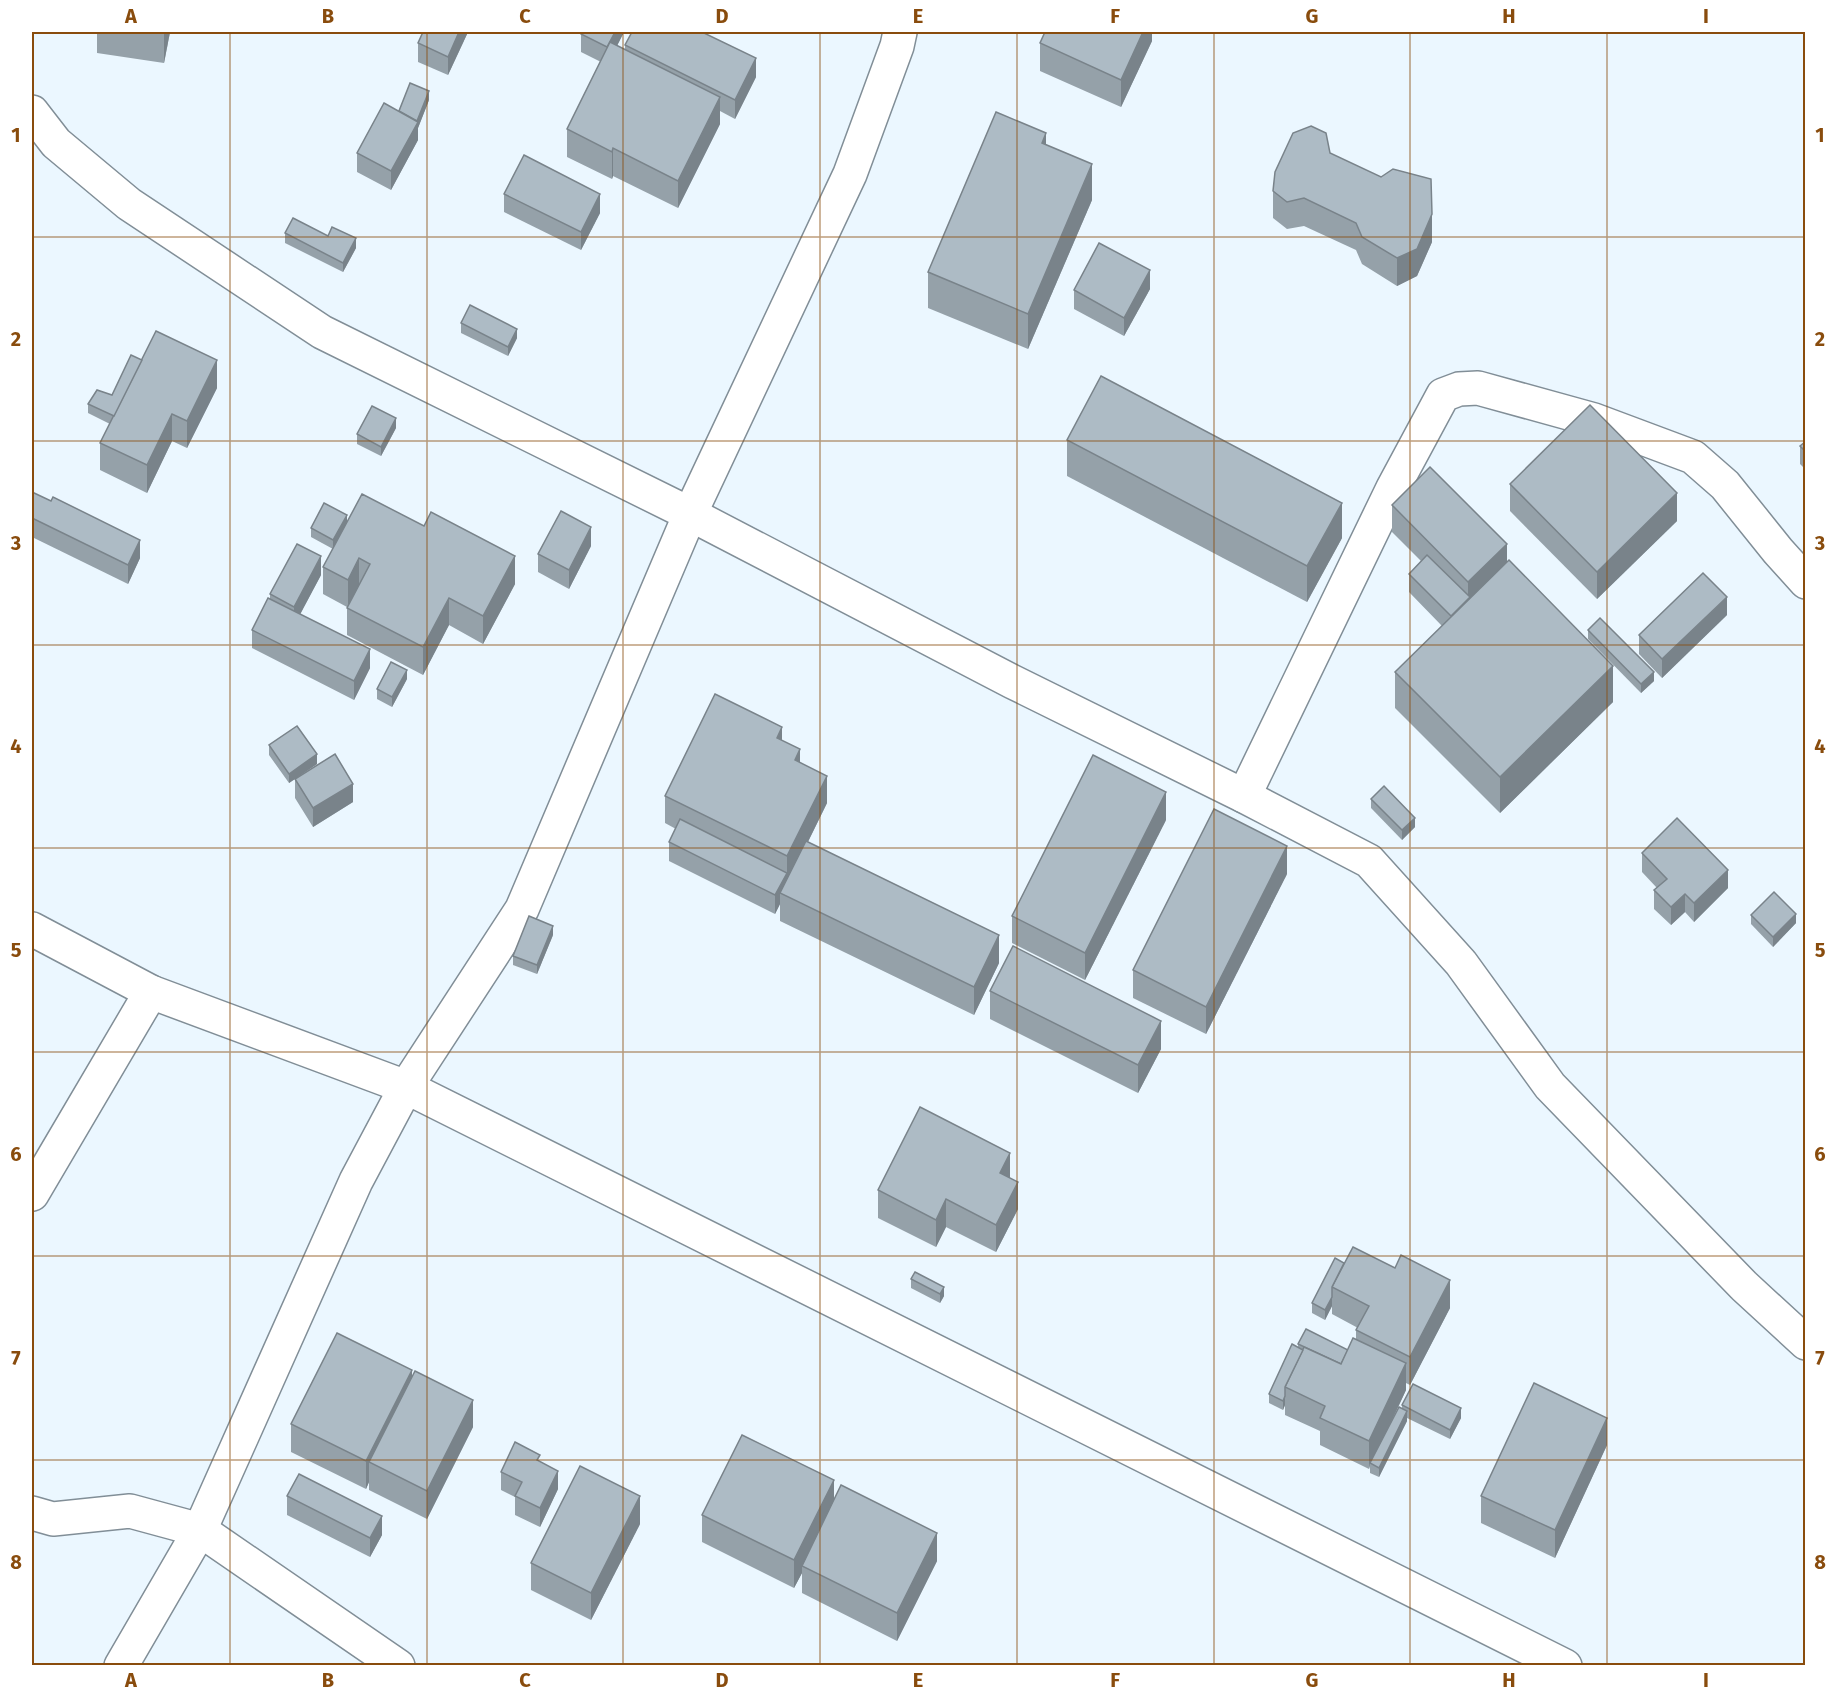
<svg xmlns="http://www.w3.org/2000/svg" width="1837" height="1697" font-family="'Fira Sans',sans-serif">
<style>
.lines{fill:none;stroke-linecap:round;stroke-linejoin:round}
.minor-casing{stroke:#818e97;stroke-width:36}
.minor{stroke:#fff;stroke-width:33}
.wall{fill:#95a1a9}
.shaded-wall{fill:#79838a}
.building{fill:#adbbc5;stroke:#79838a;stroke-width:1.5}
.grid{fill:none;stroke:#894c0d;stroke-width:1.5;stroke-opacity:0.55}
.neatline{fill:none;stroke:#894c0d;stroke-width:2}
.grid-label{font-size:20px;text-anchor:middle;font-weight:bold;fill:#894c0d}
</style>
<rect width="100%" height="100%" fill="#ebf7ff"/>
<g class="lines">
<!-- minor casing -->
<g class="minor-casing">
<g id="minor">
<polyline points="32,112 56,143 129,204 322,332 690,514 1013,682 1244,796 1369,861 1461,963 1550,1086 1744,1286 1806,1343"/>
<polyline points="1244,796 1393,488 1443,395 1459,389 1478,388 1594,420 1693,457 1725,485 1778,551 1806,582"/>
<polyline points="32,929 151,992 406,1087 1565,1666"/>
<polyline points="32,1194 151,992"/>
<polyline points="32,1513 53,1519 130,1511 200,1530 398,1666"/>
<polyline points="121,1666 200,1530 356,1181 406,1087 522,909 690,514 850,174 897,46 900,32"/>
</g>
</g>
<!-- minor -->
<use href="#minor" class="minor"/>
</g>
<!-- wall -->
<g class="wall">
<polygon points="97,32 170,32 164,63 97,53"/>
<polygon points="468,32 448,75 418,62 418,43"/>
<polygon points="582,32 624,32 617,46 625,50 625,45 756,77 735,119 720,111 720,124 678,208 613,176 612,179 567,157 567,129 601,62 581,52 581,34"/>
<polygon points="1152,32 1152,41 1121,107 1040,71 1040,43"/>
<polygon points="429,100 418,128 418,140 391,190 357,172 357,153 399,111"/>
<polygon points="1046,145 1092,200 1028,349 928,308 928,272"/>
<polygon points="1330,153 1432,242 1417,276 1397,286 1362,264 1356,250 1304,226 1287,229 1273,218 1273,191"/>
<polygon points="504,194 600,213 581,250 504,212"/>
<polygon points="285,233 328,236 356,248 343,272 285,243"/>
<polygon points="1150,289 1124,336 1074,309 1074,290"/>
<polygon points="461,323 517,338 508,356 461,333"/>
<polygon points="141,360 217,388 187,448 172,441 147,493 100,470 100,443 110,424 88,413 88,404 112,395"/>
<polygon points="396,428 381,456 357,444 357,434"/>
<polygon points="1067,440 1342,538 1307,602 1067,476"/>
<polygon points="1806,441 1806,470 1800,464 1800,446"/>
<polygon points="1510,484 1677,521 1597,599 1510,511"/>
<polygon points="32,492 140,558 128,584 32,537"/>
<polygon points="1392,505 1507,562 1613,702 1500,813 1395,708 1395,672 1442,626 1409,592 1409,574 1421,561 1392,532"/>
<polygon points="347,523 515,584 483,644 449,625 423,675 347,635 347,607 323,594 323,567 333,549 311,537 311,528"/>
<polygon points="591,546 569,589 538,572 538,554"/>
<polygon points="321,575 300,614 370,668 354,700 252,648 252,630 270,599 270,594"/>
<polygon points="1727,615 1662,678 1639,654 1639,635"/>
<polygon points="1588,630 1654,681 1641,693 1588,639"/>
<polygon points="407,679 392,707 377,699 377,689"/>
<polygon points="782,740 800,762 827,803 808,842 999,963 974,1015 780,921 780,904 775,914 669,861 669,842 676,829 665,823 665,796"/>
<polygon points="269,745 317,764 295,779 353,802 313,827 295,798 295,779 289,783 269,755"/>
<polygon points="1371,799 1415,827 1402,840 1371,808"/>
<polygon points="1166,820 1085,980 1012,943 1012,916"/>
<polygon points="1642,853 1728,888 1694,922 1685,912 1671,925 1654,909 1654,890 1657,888 1642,872"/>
<polygon points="1287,874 1206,1034 1133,998 1133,970"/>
<polygon points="1751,915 1796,923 1773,947 1751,924"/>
<polygon points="553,935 537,974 513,965 513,956"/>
<polygon points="990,991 1161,1049 1138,1093 990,1019"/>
<polygon points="1010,1178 1018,1209 996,1252 946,1227 936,1247 878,1218 878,1190"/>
<polygon points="1344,1263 1450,1308 1410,1385 1406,1383 1406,1390 1391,1423 1402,1409 1402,1405 1461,1418 1450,1439 1407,1418 1407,1421 1379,1477 1370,1473 1370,1466 1369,1469 1320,1445 1320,1431 1285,1415 1285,1405 1283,1410 1269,1403 1269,1394 1298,1347 1298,1344 1348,1350 1356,1340 1356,1330 1358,1328 1332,1314 1332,1306 1325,1320 1312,1313 1312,1303"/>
<polygon points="911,1279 944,1296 940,1303 911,1288"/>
<polygon points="412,1378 473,1427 427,1519 369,1490 369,1482 366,1489 291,1452 291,1424"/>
<polygon points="1607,1445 1555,1558 1481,1523 1481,1496"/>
<polygon points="540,1462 558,1489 540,1527 515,1515 515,1497 501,1490 501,1472"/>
<polygon points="287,1496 382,1535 370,1557 287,1515"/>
<polygon points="834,1500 937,1561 897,1641 802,1593 802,1573 794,1588 702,1542 702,1515"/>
<polygon points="640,1524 591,1620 531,1590 531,1563"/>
</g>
<!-- shaded-wall -->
<g class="shaded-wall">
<polygon points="164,32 170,32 164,63"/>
<polygon points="459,32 468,32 448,75 448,57"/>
<polygon points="615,32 624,32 607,65 607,47"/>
<polygon points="1143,32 1152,32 1152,41 1121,107 1121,80"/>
<polygon points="756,58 756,77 735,119 735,100"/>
<polygon points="429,91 429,100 418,128 418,140 391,190 391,171 415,125"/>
<polygon points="720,97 720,124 678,208 678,181"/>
<polygon points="1046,133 1046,169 1042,143"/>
<polygon points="613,148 613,176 612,179 612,152"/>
<polygon points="1092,164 1092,200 1028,349 1028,314"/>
<polygon points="600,194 600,213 581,250 581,232"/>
<polygon points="1432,214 1432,242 1417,276 1397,286 1397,258"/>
<polygon points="356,238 356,248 343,272 343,263"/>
<polygon points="1150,270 1150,289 1124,336 1124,318"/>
<polygon points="517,329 517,338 508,356 508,347"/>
<polygon points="217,360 217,388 187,448 187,421"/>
<polygon points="172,414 172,441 147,493 147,465"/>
<polygon points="396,418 396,428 381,456 381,447"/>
<polygon points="1677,493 1677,521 1597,599 1597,572"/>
<polygon points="1342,503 1342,538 1307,602 1307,566"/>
<polygon points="347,515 347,524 333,549 333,540"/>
<polygon points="591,527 591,546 569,589 569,570"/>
<polygon points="140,540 140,558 128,584 128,565"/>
<polygon points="1507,544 1507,572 1451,635 1451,616 1468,598 1468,582"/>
<polygon points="321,556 321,575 294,626 294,607"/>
<polygon points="515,556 515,584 483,644 483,616"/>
<polygon points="359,558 359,586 348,608 348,580"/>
<polygon points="1727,597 1727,615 1662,678 1662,659"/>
<polygon points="449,598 449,625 423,675 423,647"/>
<polygon points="370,649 370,668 354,700 354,681"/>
<polygon points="1613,666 1613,702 1500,813 1500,777"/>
<polygon points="407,670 407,679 392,707 392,697"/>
<polygon points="1654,672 1654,681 1641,693 1641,684"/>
<polygon points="782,727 782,755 777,738"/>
<polygon points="800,749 800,777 795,760"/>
<polygon points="317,754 317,764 289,783 289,774"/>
<polygon points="827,776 827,803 787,884 787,856"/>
<polygon points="353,784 353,802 313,827 313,808"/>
<polygon points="1166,792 1166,820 1085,980 1085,953"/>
<polygon points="1415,818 1415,827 1402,840 1402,830"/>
<polygon points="1287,846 1287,874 1206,1034 1206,1007"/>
<polygon points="1728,870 1728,888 1694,922 1694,903"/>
<polygon points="787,873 787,891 780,893 780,904 775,914 775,895"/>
<polygon points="1685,894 1685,912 1671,925 1671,907"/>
<polygon points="1796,914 1796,923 1773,947 1773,937"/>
<polygon points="553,926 553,935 537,974 537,965"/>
<polygon points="999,935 999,963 974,1015 974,987"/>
<polygon points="1161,1021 1161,1049 1138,1093 1138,1065"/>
<polygon points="1010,1153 1010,1181 1000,1173"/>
<polygon points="1018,1182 1018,1209 996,1252 996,1225"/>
<polygon points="946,1199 946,1227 936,1247 936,1220"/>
<polygon points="1450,1280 1450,1308 1410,1385 1410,1357"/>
<polygon points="944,1287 944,1296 940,1303 940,1294"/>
<polygon points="1332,1297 1332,1306 1325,1320 1325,1310"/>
<polygon points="1406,1363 1406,1390 1371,1464 1370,1463 1369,1469 1369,1441"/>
<polygon points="412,1370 412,1397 369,1462 369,1482 366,1489 366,1461"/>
<polygon points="1285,1396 1285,1405 1283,1410 1283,1401"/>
<polygon points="473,1400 473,1427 427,1519 427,1491"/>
<polygon points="1461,1408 1461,1418 1450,1439 1450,1430"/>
<polygon points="1407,1411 1407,1421 1379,1477 1379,1468"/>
<polygon points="1607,1418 1607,1445 1555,1558 1555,1530"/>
<polygon points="558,1471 558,1489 540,1527 540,1508"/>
<polygon points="834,1480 834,1508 802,1566 802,1573 794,1588 794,1560"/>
<polygon points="640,1496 640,1524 591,1620 591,1593"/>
<polygon points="382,1516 382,1535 370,1557 370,1538"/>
<polygon points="937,1533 937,1561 897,1641 897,1613"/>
</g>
<!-- building -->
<g class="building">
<polygon points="423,32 459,32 448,57 418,43"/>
<polygon points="582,32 615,32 607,47 581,34"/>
<polygon points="632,32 702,32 756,58 735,100 625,45"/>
<polygon points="1045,32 1143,32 1121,80 1040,43"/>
<polygon points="610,42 720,97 678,181 613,148 612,152 567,129"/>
<polygon points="410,83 429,91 417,121 399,111"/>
<polygon points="384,103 418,122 391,171 357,153"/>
<polygon points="996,112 1046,133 1042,143 1092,164 1028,314 928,272"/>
<polygon points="1311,126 1326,133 1330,153 1381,177 1393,169 1431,179 1432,214 1417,249 1397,258 1362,237 1356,223 1304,198 1287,202 1273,191 1275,172 1293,133"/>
<polygon points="524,155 600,194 581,232 504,194"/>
<polygon points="293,218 328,236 332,227 356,238 343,263 285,233"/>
<polygon points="1099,243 1150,270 1124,318 1074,290"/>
<polygon points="470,305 517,329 508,347 461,323"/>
<polygon points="156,331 217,360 187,421 172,414 147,465 100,443"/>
<polygon points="131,355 142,360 114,416 88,404 97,390 112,395"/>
<polygon points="1101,376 1342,503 1307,566 1067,440"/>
<polygon points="1590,405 1677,493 1597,572 1510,484"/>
<polygon points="372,406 396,418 381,447 357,434"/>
<polygon points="1806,441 1806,452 1800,446"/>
<polygon points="1430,467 1507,544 1468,582 1392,505"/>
<polygon points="32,492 51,501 53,497 140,540 128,565 32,518"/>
<polygon points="362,494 424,526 431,512 515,556 483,616 449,598 423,647 347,608 370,564 359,558 348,580 323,567"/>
<polygon points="324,503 347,515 333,540 311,528"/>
<polygon points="561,511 591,527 569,570 538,554"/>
<polygon points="297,544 321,556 294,607 270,594"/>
<polygon points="1427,555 1470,597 1451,616 1409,574"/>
<polygon points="1509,560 1613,666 1500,777 1395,672"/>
<polygon points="1703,573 1727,597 1662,659 1639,635"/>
<polygon points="268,598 370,649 354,681 252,630"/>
<polygon points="1600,618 1654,672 1641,684 1588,630"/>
<polygon points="391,662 407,670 392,697 377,689"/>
<polygon points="715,694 782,727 777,738 800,749 795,760 827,776 787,856 665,796"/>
<polygon points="297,726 317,754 289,774 269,745"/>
<polygon points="335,754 353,784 313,808 295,779"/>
<polygon points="1093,755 1166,792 1085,953 1012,916"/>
<polygon points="1384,786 1415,818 1402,830 1371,799"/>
<polygon points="1214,809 1287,846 1206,1007 1133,970"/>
<polygon points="1677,818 1728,870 1694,903 1685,894 1671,907 1654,890 1667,879 1642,853"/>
<polygon points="680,819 787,873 775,895 669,842"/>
<polygon points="806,841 999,935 974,987 780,893"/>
<polygon points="1774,892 1796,914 1773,937 1751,915"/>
<polygon points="529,916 553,926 537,965 513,956"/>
<polygon points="1013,946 1161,1021 1138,1065 990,991"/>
<polygon points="920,1107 1010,1153 1000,1173 1018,1182 996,1225 946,1199 936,1220 878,1190"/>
<polygon points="1353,1247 1395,1268 1401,1255 1450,1280 1410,1357 1356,1330 1369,1306 1332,1287"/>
<polygon points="1335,1258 1344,1263 1332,1287 1332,1297 1325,1310 1312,1303"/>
<polygon points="915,1272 944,1287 940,1294 911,1279"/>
<polygon points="1306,1329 1348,1350 1341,1364 1298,1344"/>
<polygon points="337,1333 412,1370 366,1461 291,1424"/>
<polygon points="1353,1338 1406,1363 1369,1441 1320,1418 1325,1406 1285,1387 1304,1347 1341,1364"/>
<polygon points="1292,1344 1303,1350 1285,1387 1285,1396 1283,1401 1269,1394"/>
<polygon points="415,1371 473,1400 427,1491 369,1462"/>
<polygon points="1534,1383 1607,1418 1555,1530 1481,1496"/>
<polygon points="1413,1384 1461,1408 1450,1430 1402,1405"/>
<polygon points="1399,1407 1407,1411 1379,1468 1370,1463"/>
<polygon points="742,1435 834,1480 794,1560 702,1515"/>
<polygon points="515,1442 540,1455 537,1460 558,1471 540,1508 515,1496 522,1482 501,1472"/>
<polygon points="580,1466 640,1496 591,1593 531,1563"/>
<polygon points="299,1474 382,1516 370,1538 287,1496"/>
<polygon points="841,1485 937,1533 897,1613 802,1566"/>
</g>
<!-- grid -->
<path class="grid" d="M230,32V1666M427,32V1666M623,32V1666M820,32V1666M1017,32V1666M1214,32V1666M1410,32V1666M1607,32V1666M32,237H1806M32,441H1806M32,645H1806M32,848H1806M32,1052H1806M32,1256H1806M32,1460H1806"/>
<!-- border -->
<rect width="1837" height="1697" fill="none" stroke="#ffffff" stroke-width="66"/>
<rect x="33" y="33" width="1771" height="1631" class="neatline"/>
<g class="grid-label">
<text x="131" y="23">A</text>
<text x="328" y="23">B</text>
<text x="525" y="23">C</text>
<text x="722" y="23">D</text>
<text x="918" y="23">E</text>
<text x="1115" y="23">F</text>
<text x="1312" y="23">G</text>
<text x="1509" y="23">H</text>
<text x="1706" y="23">I</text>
<text x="16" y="142">1</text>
<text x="1820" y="142">1</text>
<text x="16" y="346">2</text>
<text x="1820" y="346">2</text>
<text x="16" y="550">3</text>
<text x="1820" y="550">3</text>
<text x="16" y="753">4</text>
<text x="1820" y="753">4</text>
<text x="16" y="957">5</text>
<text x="1820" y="957">5</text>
<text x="16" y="1161">6</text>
<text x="1820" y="1161">6</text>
<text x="16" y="1365">7</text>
<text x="1820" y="1365">7</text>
<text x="16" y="1569">8</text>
<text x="1820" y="1569">8</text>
<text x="131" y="1687">A</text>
<text x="328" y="1687">B</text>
<text x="525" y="1687">C</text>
<text x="722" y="1687">D</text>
<text x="918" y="1687">E</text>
<text x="1115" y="1687">F</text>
<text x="1312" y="1687">G</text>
<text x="1509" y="1687">H</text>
<text x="1706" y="1687">I</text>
</g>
</svg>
